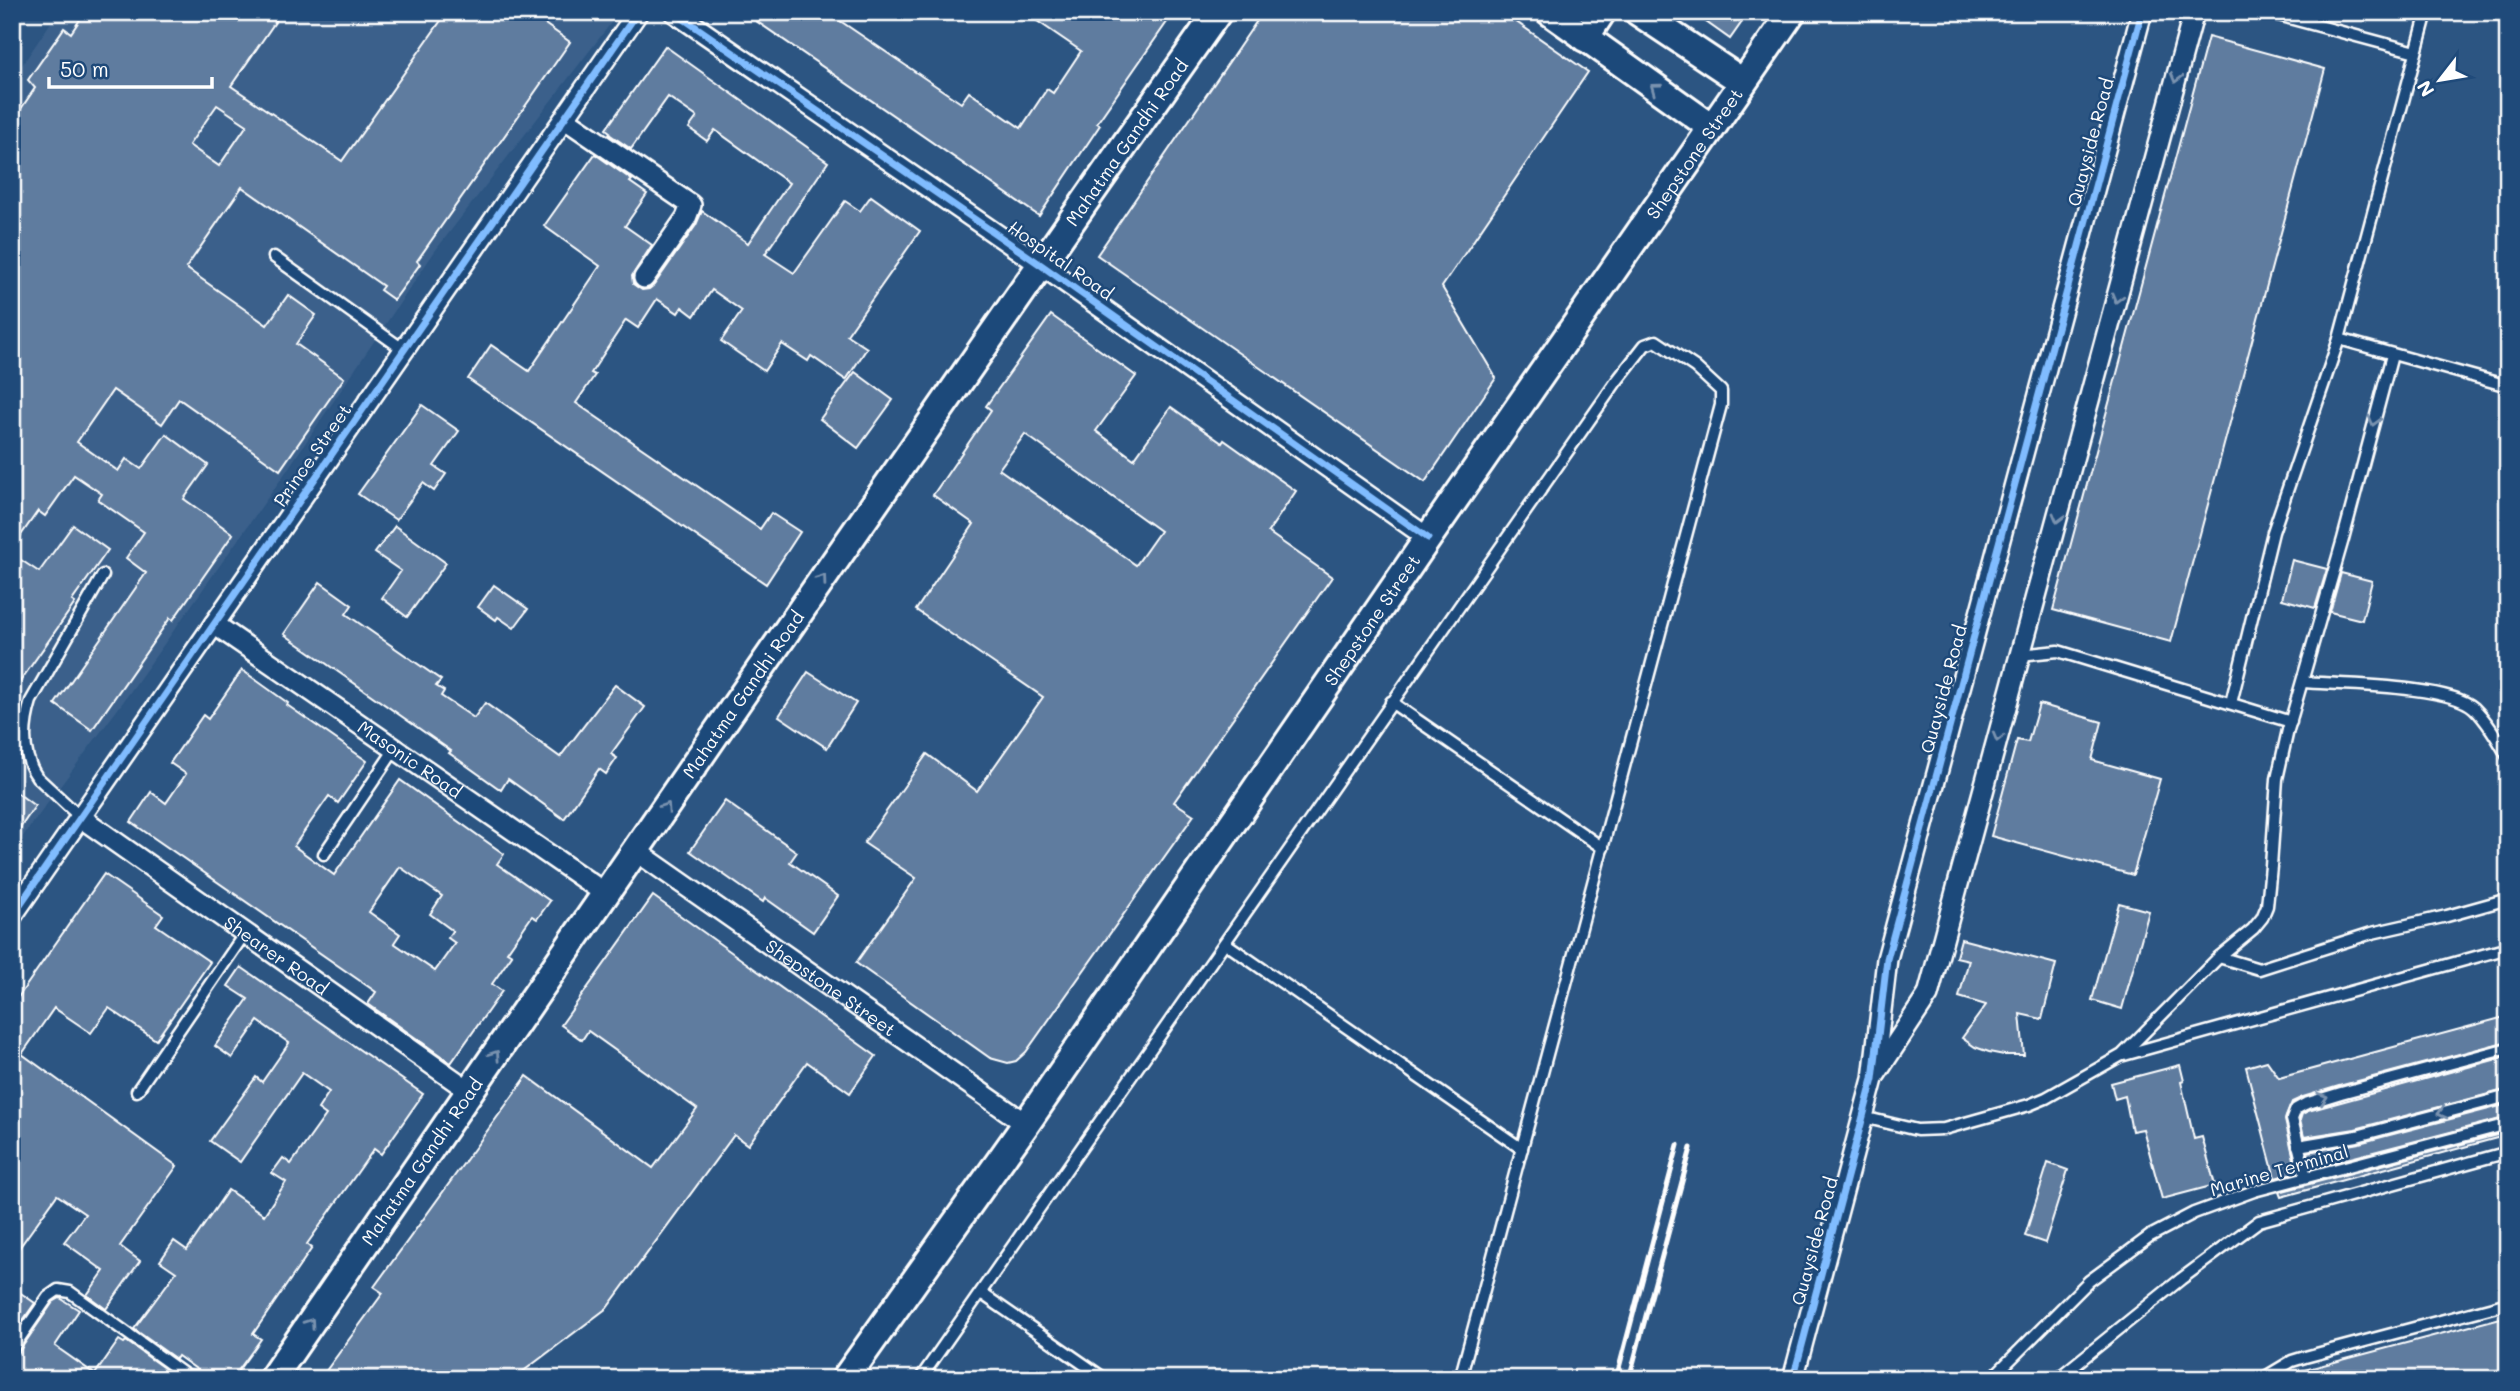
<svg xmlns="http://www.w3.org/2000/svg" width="2520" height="1391" font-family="Mali,sans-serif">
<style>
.built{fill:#3b618b}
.building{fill:#5e7c9f;stroke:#fff;stroke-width:2;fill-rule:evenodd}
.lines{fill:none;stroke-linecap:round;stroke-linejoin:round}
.lane-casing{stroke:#fff;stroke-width:15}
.street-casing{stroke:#fff;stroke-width:24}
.secondary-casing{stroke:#fff;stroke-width:32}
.lane{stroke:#1f4a7a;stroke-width:10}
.street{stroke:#1f4a7a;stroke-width:19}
.secondary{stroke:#1f4a7a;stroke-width:26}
.rail{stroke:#fff;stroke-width:5}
.cycleway-casing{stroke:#1f4a7a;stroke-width:11}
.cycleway{stroke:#80bcff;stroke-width:7}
.oneway{stroke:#7992af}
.labels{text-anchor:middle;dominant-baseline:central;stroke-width:5;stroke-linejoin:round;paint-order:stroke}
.street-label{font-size:18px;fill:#fff;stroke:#1f4a7a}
</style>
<rect width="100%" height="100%" fill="#2c5582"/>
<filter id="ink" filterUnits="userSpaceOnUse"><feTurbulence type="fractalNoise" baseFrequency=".0143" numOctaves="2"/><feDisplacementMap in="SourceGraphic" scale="14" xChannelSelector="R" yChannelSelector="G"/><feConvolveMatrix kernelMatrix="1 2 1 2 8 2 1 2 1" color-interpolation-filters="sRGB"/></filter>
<g filter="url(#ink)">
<!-- built -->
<polygon class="built" points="58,12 596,12 611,23 435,251 281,479 123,702 12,851 12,80"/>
<!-- building -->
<g class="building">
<path d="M85,12H282L231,86L342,161L447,12H528L570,42L417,261L420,264L394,300L380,290L383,286L242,187L186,268L267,325L288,295L316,315L296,344L344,378L280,470L179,399L162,424L113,390L77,442L118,471L126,459L141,469L166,434L208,465L184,499L233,534L173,620L170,618L92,730L55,704L146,573L126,558L144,532L98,500L102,494L74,475L45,516L38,511L12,548V122L35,88L28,80L64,28L71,33ZM217,105L247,125L219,166L189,145Z"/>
<polygon points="743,12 827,12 961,103 969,92 1021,128 1047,89 1053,93 1081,51 1024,12 1174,12 1097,123 1100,125 1039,216"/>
<polygon points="1263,12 1502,12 1588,72 1442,287 1496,378 1425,482 1097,255"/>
<polygon points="1692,12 1749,12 1730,39"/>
<polygon points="2208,37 2325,69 2171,642 2053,610"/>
<polygon points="665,46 828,162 765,254 794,273 845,201 860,211 871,196 920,231 847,335 867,348 846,380 811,356 808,361 782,344 764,371 721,341 742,311 712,290 694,316 682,307 678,313 657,299 638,328 626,320 591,373 595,375 576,403 760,529 771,513 800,532 766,584 468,379 491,345 529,371 600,266 544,226 595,154 632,180 630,182 647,194 625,226 652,245 632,276 633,284 642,290 649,289 654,285 696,225 702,211 748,243 789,183 715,130 707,141 689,128 697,117 668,97 631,149 609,134 610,132 606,129"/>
<path d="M1051,315L1136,376L1096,431L1134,459L1171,407L1222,443L1224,440L1296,491L1268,532L1332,577L1174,802L1194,815L1026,1052L1016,1061L1008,1063L990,1058L856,963L916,878L864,843L900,792L927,754L977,791L1043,697L916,610L974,524L933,495L991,410L986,406ZM1025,434L1160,531L1136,565L999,469Z"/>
<polygon points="855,372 893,400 858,448 820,419"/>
<polygon points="422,405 459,431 434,466 446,474 434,491 423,483 396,520 358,494"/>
<polygon points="73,525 108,550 72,601 75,603 12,693 12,554 39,572"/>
<polygon points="395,526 446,563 407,617 382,598 401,571 375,553"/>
<polygon points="2292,560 2327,569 2315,608 2282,599"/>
<polygon points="2341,573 2372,581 2362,620 2330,612"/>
<polygon points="320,582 352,605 346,614 441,680 436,686 444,691 441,696 474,718 485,703 560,757 615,685 645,707 611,754 617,758 606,774 599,769 564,819 508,779 501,790 449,753 451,751 284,634"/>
<polygon points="494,585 528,609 514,628 498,617 496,620 478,607"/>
<path d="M242,670L288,703L287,705L367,761L338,803L329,796L294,846L334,875L400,780L504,854L497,864L550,901L537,919L532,916L507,952L512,955L492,984L502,991L451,1063L368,1004L376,992L131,822L151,792L166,803L186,774L170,763L203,715L208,719ZM400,867L442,896L430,914L453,931L448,938L455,943L435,971L394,943L400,934L369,912Z"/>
<polygon points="808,672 856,703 827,748 779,716"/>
<polygon points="2039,704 2102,722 2092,760 2160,779 2133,875 1991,836 2017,740 2028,742"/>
<polygon points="12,789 35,806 12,840"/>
<polygon points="725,801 797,852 790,862 838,896 813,932 765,898 763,902 690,851"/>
<polygon points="104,874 163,915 156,925 210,962 156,1040 109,1008 91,1033 54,1008 22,1054 177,1166 120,1246 140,1261 106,1309 87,1295 104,1271 64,1242 85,1214 57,1195 12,1258 12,1006"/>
<polygon points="653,896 876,1056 850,1093 807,1062 748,1145 734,1135 607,1308 513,1379 320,1379 383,1293 374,1287 527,1076 653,1168 697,1109 588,1031 582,1040 561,1025"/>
<polygon points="2119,903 2149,911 2122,1009 2092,1000"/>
<polygon points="1961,939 2056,964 2042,1019 2020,1014 2024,1055 2004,1055 1989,1052 1975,1047 1962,1038 1986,1005 1959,997 1969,960 1956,957"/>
<polygon points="241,967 423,1094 381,1154 374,1149 307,1244 312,1248 253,1334 261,1339 232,1379 210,1379 178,1356 176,1359 134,1329 176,1272 160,1261 174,1241 187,1250 228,1190 264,1215 286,1182 272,1173 283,1158 291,1164 326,1115 318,1109 329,1092 302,1073 240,1162 210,1141 256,1077 262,1082 289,1043 258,1021 232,1058 215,1046 248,999 228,986"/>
<polygon points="2508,1016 2508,1041 2339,1086 2303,1097 2292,1102 2285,1120 2297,1172 2275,1178 2246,1067 2267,1061 2279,1078"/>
<polygon points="2508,1056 2508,1089 2355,1129 2304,1137 2300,1120 2302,1114 2308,1111"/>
<polygon points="2180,1065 2184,1081 2181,1082 2194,1139 2202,1137 2215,1185 2162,1199 2143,1129 2132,1131 2125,1096 2115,1099 2111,1083"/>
<polygon points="2508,1104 2508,1117 2312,1168 2308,1152 2359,1143"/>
<polygon points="2508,1132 2508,1135 2281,1197 2279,1192"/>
<polygon points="2048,1163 2068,1170 2045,1243 2025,1236"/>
<polygon points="12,1287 35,1303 12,1336"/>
<polygon points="60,1298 79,1310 55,1346 95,1374 119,1340 124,1343 126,1341 168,1371 163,1379 12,1379 12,1356 18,1353 53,1302"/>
<polygon points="2508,1316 2508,1379 2293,1379 2293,1373"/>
</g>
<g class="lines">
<!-- lane casing -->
<g class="lane-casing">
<g id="lane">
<polyline points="2267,12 2416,52"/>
<polyline points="274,257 404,350"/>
<polyline points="2339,339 2508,386"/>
<polyline points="2020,655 2058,651 2291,722"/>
<path d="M2303,682C2340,685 2449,685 2474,708C2488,722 2498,740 2508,757"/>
<polyline points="1391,702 1603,848"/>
<polyline points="2231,703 2273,532 2339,339 2427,12"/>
<path d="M80,817L37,777C21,754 23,727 31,701L103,575"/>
<polyline points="324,854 395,749"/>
<polyline points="1225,943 1522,1149"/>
<polyline points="2219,957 2259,969 2372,933 2447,916 2508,899"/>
<polyline points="2124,1055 2508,948"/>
<polyline points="137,1091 245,933"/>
<polyline points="1863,1117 1917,1130 1944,1129 2029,1105 2046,1098 2122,1055 2219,957 2253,929 2262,918 2267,906 2271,866 2277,779 2288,730 2343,539 2392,355"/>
<polyline points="2298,1146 2357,1136 2508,1096"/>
<polyline points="2306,1177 2292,1119 2296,1109 2305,1104 2341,1093 2508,1048"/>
<polyline points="981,1293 1105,1379"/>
<polyline points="12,1349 48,1297 58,1290 70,1292 191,1379"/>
<path d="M920,1379C1152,1047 1383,714 1616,382L1645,345L1656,341L1695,367L1721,391V405L1460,1379"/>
<polyline points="1991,1379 2089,1281 2150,1236 2194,1213 2254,1191 2508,1124"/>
<polyline points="2057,1379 2181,1279 2259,1221 2508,1152"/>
<polyline points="2262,1379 2292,1361 2305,1357 2508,1303"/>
</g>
</g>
<!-- street casing -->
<g class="street-casing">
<g id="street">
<polyline points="674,12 1041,265 1428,538"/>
<polyline points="565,119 691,205 686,218 644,278"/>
<path id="s1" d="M214,624L606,894"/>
<path id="s2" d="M80,817L471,1092"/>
<path id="s3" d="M636,851L1026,1124"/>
<polyline points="12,916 638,12"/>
<polyline points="1875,1075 1928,995 2194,12"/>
<polyline points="1793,1379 1873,1079 1887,959 2142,12"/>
</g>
</g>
<!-- secondary casing -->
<g class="secondary-casing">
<g id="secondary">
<polyline points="1550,12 1711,127"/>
<polyline points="1638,12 1743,82"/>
<polyline points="1585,38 1602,12"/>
<path id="s4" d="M272,1379C586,922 899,465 1218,12"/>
<path id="s5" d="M845,1379L1026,1124L1428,538L1792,12"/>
</g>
</g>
<!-- lane -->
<use href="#lane" class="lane"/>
<!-- street -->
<use href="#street" class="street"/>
<!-- secondary -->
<use href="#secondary" class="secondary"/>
<!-- rail -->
<g class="rail">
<polyline points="1616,1379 1678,1145"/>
<polyline points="1629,1379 1691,1148"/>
</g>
<!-- cycleway casing -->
<g class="cycleway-casing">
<g id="cycleway">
<polyline points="674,12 1041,265 1428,538"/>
<polyline points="12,916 638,12"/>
<polyline points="1793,1379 1873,1079 1887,959 2142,12"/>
</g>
</g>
<!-- cycleway -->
<use href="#cycleway" class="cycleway"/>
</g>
<!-- one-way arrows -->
<defs><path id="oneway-chevron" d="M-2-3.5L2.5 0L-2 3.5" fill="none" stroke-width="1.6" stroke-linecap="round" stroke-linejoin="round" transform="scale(1.75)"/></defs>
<g class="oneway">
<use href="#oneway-chevron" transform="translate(2176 78) rotate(105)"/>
<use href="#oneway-chevron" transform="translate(1655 88) rotate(-144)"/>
<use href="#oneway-chevron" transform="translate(2117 298) rotate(105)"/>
<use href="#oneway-chevron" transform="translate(2374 421) rotate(105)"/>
<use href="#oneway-chevron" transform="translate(2058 518) rotate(105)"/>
<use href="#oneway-chevron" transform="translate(822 579) rotate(-54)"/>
<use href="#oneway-chevron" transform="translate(1998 737) rotate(105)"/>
<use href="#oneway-chevron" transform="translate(666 807) rotate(-56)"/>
<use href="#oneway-chevron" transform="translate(495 1055) rotate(-56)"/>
<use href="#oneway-chevron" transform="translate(2323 1098) rotate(-18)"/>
<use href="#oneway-chevron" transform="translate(2442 1113) rotate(165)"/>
<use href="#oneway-chevron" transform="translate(310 1323) rotate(-55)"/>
</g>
</g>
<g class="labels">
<!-- street labels -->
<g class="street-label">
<text transform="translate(2090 142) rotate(-75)">Quayside Road</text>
<text stroke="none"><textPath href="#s4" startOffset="1503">Mahatma Gandhi Road</textPath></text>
<text stroke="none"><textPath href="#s5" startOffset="1491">Shepstone Street</textPath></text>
<text transform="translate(1061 260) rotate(35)">Hospital Road</text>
<text transform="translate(312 455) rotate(-55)">Prince Street</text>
<text stroke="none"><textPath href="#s5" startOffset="924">Shepstone Street</textPath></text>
<text transform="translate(1943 689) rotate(-75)">Quayside Road</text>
<text stroke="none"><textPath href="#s4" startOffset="831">Mahatma Gandhi Road</textPath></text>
<text stroke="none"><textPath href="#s1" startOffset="238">Masonic Road</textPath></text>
<text stroke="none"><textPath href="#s2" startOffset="240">Shearer Road</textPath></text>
<text stroke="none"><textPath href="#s3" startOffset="238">Shepstone Street</textPath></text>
<text stroke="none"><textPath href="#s4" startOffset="264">Mahatma Gandhi Road</textPath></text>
<text transform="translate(2279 1170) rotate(-16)">Marine Terminal</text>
<text transform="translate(1814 1241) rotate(-75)">Quayside Road</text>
</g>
</g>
<!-- margin -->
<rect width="2520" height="1391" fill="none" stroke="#1f4a7a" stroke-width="42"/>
<rect x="21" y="21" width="2478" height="1349" fill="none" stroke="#fff" stroke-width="2.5" filter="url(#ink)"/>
<!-- north arrow -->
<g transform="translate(2440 80) rotate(239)" stroke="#1f4a7a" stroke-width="5" paint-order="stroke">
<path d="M0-5L12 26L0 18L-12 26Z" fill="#ffffff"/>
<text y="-10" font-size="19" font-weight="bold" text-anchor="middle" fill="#ffffff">N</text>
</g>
<!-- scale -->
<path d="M49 77v10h163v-10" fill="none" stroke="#ffffff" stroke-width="3.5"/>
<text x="60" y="77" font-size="21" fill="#ffffff" stroke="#1f4a7a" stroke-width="5" paint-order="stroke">50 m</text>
</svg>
